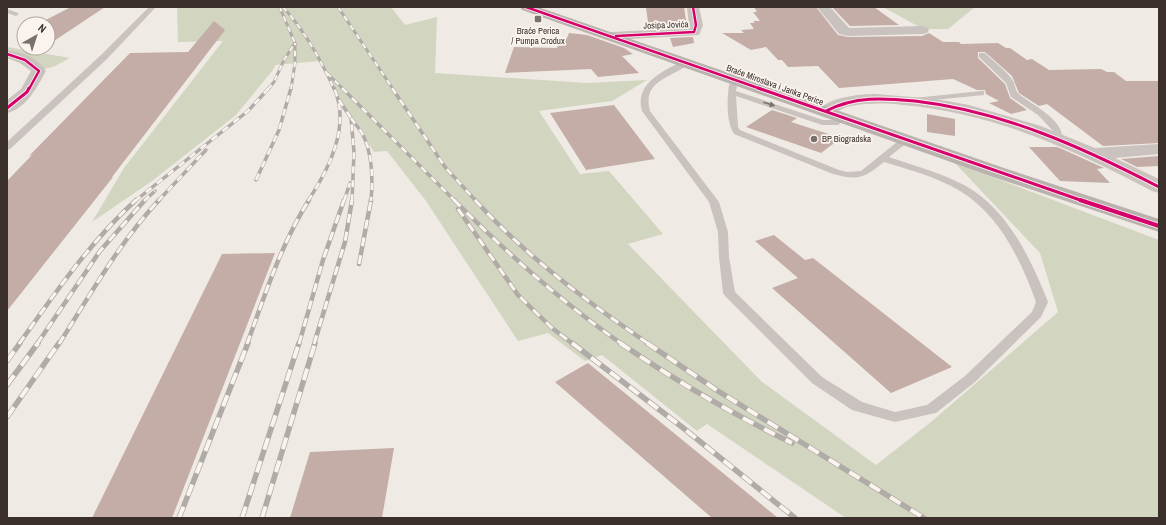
<svg xmlns="http://www.w3.org/2000/svg" width="1166" height="525" font-family="'Archivo Narrow',sans-serif">
<style>
.green{fill:#d2d5bf}
.building{fill:#c3ada6}
.lines{fill:none;stroke-linecap:round;stroke-linejoin:round}
.service{fill:#c9c2be;fill-rule:evenodd}
.minor{fill:#c9c2be;fill-rule:evenodd}
.secondary{fill:#bab2ae;fill-rule:evenodd}
.rail-far3-casing{stroke:#b1aba8;stroke-width:3}
.rail-far2-casing{stroke:#b1aba8;stroke-width:3.5}
.rail-far1-casing{stroke:#b1aba8;stroke-width:4.5}
.rail-casing{stroke:#b1aba8;stroke-width:5.5}
.rail-far3{stroke:#fbf4ee;stroke-width:2;stroke-dasharray:5.5;stroke-linecap:butt}
.rail-far2{stroke:#fbf4ee;stroke-width:2.5;stroke-dasharray:7;stroke-linecap:butt}
.rail-far1{stroke:#fbf4ee;stroke-width:3;stroke-dasharray:9;stroke-linecap:butt}
.rail{stroke:#fbf4ee;stroke-width:4;stroke-dasharray:12;stroke-linecap:butt}
.cycleway-far2-casing{stroke:#fbf4ee;stroke-width:4}
.cycleway-far1-casing{stroke:#fbf4ee;stroke-width:5}
.cycleway-casing{stroke:#fbf4ee;stroke-width:6}
.cycleway-far2{stroke:#d6006c;stroke-width:2.5}
.cycleway-far1{stroke:#d6006c;stroke-width:3}
.cycleway{stroke:#d6006c;stroke-width:4}
.oneway{fill:#7b716d}
.poi-dot{fill:#7a706c;stroke:#fbf4ee;stroke-width:1.5}
.labels{text-anchor:middle;dominant-baseline:central;stroke-width:3.5;stroke-linejoin:round;paint-order:stroke}
.far-street-label{font-size:9px;fill:#3b2f2b;stroke:#fbf4ee}
.far-poi-label{font-size:9px;fill:#3b2f2b;stroke:#fbf4ee}
</style>
<rect width="100%" height="100%" fill="#f0eae5"/>
<!-- green -->
<g class="green">
<polygon points="177,7 391,7 405,25 437,17 435,73 587,83 647,80 612,101 539,111 580,174 609,171 663,234 628,244 761,381 876,465 931,422 1058,312 1040,253 955,163 1159,240 1159,518 846,518 707,424 697,431 602,355 585,361 548,333 518,341 426,201 387,151 374,152 339,100 327,73 320,61 275,65 273,70 236,115 152,181 92,222 124,168 223,41 178,42"/>
<polygon points="883,7 975,7 948,29 923,29"/>
<polygon points="7,47 70,58 55,66 39,71 7,54"/>
</g>
<!-- building -->
<g class="building">
<polygon points="71,7 105,7 54,41 48,41 48,24 38,24"/>
<polygon points="684,7 687,27 649,29 646,8"/>
<polygon points="754,7 816,7 838,35 848,37 922,36 929,33 943,42 959,42 961,44 998,43 1006,48 1010,48 1027,60 1032,59 1049,70 1101,69 1107,72 1114,72 1126,81 1159,81 1159,143 1103,146 1047,104 1039,106 1019,93 1012,76 985,52 978,52 978,58 1005,84 1010,98 1027,110 1011,114 989,103 999,101 986,94 985,90 977,90 953,79 839,88 818,66 788,67 782,60 778,60 766,47 751,50 722,33 744,33 741,30 754,29 750,23 755,23 753,21 760,21 753,12 757,12"/>
<polygon points="832,7 874,7 899,25 850,26"/>
<polygon points="214,21 225,30 112,177 113,177 7,311 7,181 32,155 29,156 130,53 188,52"/>
<polygon points="569,33 587,35 624,48 633,54 622,56 639,73 598,77 591,69 505,73 514,47 557,48 560,38 567,38"/>
<polygon points="693,37 694,43 673,47 670,38"/>
<polygon points="614,105 655,159 586,170 550,113"/>
<polygon points="772,110 797,118 791,122 841,138 821,153 746,127"/>
<polygon points="927,114 955,119 955,136 927,132"/>
<polygon points="1029,147 1057,147 1062,149 1104,168 1097,169 1110,183 1060,181"/>
<polygon points="1159,156 1159,166 1137,167 1121,159"/>
<polygon points="774,235 805,260 813,258 952,367 891,393 772,288 798,278 755,241"/>
<polygon points="275,253 172,518 92,518 222,254"/>
<polygon points="588,363 778,518 712,518 555,382"/>
<polygon points="394,448 382,518 290,518 310,452"/>
</g>
<g class="lines">
<!-- service -->
<g class="service">
<polygon points="149,7 156,7 107,59 10,149 7,150 7,142 101,55"/>
<polygon points="7,9 18,13 19,14 16,16 7,13"/>
<path d="M979,53H985C994,62 1007,71 1013,81C1016,86 1015,92 1020,95C1033,105 1058,117 1062,134L1057,140H1051L1050,138L1054,134L1053,131L1038,115L1011,97L1006,83L979,57Z"/>
<path d="M684,60H687L691,62C674,78 641,79 650,111L719,202L728,232L729,257L735,292L822,377L862,402L895,412L927,405L965,376L1032,312L1036,302C1021,261 1000,215 960,191C937,177 910,170 884,162C864,178 859,181 833,174L734,134C726,122 727,99 729,85L739,79L743,81L737,86L736,91L823,120H834L841,116H847L848,118L838,125H822L736,96L738,127L740,130L839,170L847,172L861,171L902,138H908L909,140L908,142L889,157C915,166 942,173 966,186C1008,210 1031,259 1048,302L1041,317L975,382L936,413L931,414L895,422L852,410L812,383L725,296L723,293L719,257L718,232L709,202L642,111C634,83 664,71 684,60Z"/>
<polygon points="981,91 984,91 984,95 914,102 910,100 914,98"/>
</g>
<!-- minor -->
<g class="minor">
<polygon points="687,7 699,7 703,25 699,35 612,40 607,39 605,36 607,33 612,32 688,28 689,25"/>
<polygon points="817,7 830,7 849,28 922,26 927,27 929,30 927,33 922,34 848,36 839,34"/>
<path d="M7,50C23,53 37,57 46,71C37,87 27,108 7,113V100L21,89L31,71L20,63L7,58Z"/>
<path d="M876,94L936,99L969,105L1041,126L1095,148L1159,144V154L1115,158L1159,179V193L1152,191C1073,149 993,113 903,105C886,103 868,103 851,106C840,108 832,117 820,114L818,111C828,97 860,94 876,94Z"/>
</g>
<!-- secondary -->
<polygon class="secondary" points="520,7 538,7 1007,169 1159,219 1159,232 993,177 522,10"/>
<!-- rail-far3 casing -->
<g class="rail-far3-casing">
<g id="rail-far3">
<path d="M283,7C304,30 321,60 334,89"/>
<polyline points="338,7 393,89"/>
<polyline points="327,73 343,89"/>
<polyline points="268,89 274,82 284,60 295,43 280,8"/>
<polyline points="291,89 295,63 295,43"/>
</g>
</g>
<!-- rail-far2 casing -->
<g class="rail-far2-casing">
<g id="rail-far2">
<polyline points="342,88 455,201"/>
<polyline points="392,88 445,167 476,201"/>
<polyline points="339,100 351,118 354,152 352,201"/>
<path d="M351,118C354,123 359,128 362,133C373,154 373,179 371,201"/>
<polyline points="256,180 279,130 291,88"/>
<polyline points="135,201 248,111 269,88"/>
<polyline points="144,201 155,191"/>
<polyline points="158,201 206,150"/>
<path d="M308,201C329,169 351,126 334,88"/>
<polyline points="344,201 350,183"/>
</g>
</g>
<!-- rail-far1 casing -->
<g class="rail-far1-casing">
<g id="rail-far1">
<path d="M454,200C506,252 561,302 622,344"/>
<path d="M475,200C526,256 587,302 649,344"/>
<polyline points="458,209 518,295 552,328 573,344"/>
<polyline points="359,264 371,200"/>
<path d="M19,344C55,293 90,242 136,200"/>
<polyline points="37,344 100,251 145,200"/>
<path d="M59,344C90,295 119,243 159,200"/>
<path d="M247,344C265,295 281,244 309,200"/>
<polyline points="299,344 323,260 344,200"/>
<polyline points="314,344 345,242 352,200"/>
</g>
</g>
<!-- rail casing -->
<g class="rail-casing">
<g id="rail">
<polyline points="572,343 682,427 795,518"/>
<path d="M620,343C676,381 732,414 792,443"/>
<polyline points="647,343 718,391 924,518"/>
<polyline points="7,361 20,343"/>
<polyline points="7,385 38,343"/>
<polyline points="7,417 59,343"/>
<polyline points="179,518 248,343"/>
<polyline points="242,518 299,343"/>
<polyline points="262,518 315,343"/>
</g>
</g>
<!-- rail-far3 -->
<use href="#rail-far3" class="rail-far3"/>
<!-- rail-far2 -->
<use href="#rail-far2" class="rail-far2"/>
<!-- rail-far1 -->
<use href="#rail-far1" class="rail-far1"/>
<!-- rail -->
<use href="#rail" class="rail"/>
<!-- cycleway-far2 casing -->
<g class="cycleway-far2-casing">
<g id="cycleway-far2">
<polyline points="526,7 761,89"/>
<polyline points="616,36 694,32 696,25 693,7"/>
<polyline points="7,54 25,60 39,71 29,89"/>
</g>
</g>
<!-- cycleway-far1 casing -->
<g class="cycleway-far1-casing">
<g id="cycleway-far1">
<polyline points="758,88 1083,201"/>
<polyline points="7,108 27,92 29,88"/>
<path d="M826,111C855,96 883,98 915,101C1002,111 1082,147 1159,187"/>
</g>
</g>
<!-- cycleway casing -->
<g class="cycleway-casing">
<polyline id="cycleway" points="1080,200 1159,226"/>
</g>
<!-- cycleway-far2 -->
<use href="#cycleway-far2" class="cycleway-far2"/>
<!-- cycleway-far1 -->
<use href="#cycleway-far1" class="cycleway-far1"/>
<!-- cycleway -->
<use href="#cycleway" class="cycleway"/>
</g>
<!-- one-way arrows -->
<defs><path id="oneway-solid" d="M-6-.8H1V-3.2L6.5 0L1 3.2V.8H-6Z"/></defs>
<use class="oneway" href="#oneway-solid" transform="translate(769 104) rotate(18)"/>
<!-- markers -->
<g class="poi-dot">
<rect x="534" y="15" width="8" height="8" rx="2"/>
<circle cx="814" cy="139" r="4"/>
</g>
<g class="labels">
<!-- far-street labels -->
<g class="far-street-label">
<text transform="translate(666 25) rotate(-2)">Josipa Jovića</text>
<text transform="translate(775 85) rotate(20)">Braće Miroslava i Janka Perice</text>
</g>
<!-- far-poi labels -->
<g class="far-poi-label">
<text x="538" y="31">Braće Perica<tspan x="538" dy="10">/ Pumpa Crodux</tspan></text>
<text x="822" y="139" text-anchor="start">BP Biogradska</text>
</g>
</g>
<!-- border -->
<rect width="1166" height="525" fill="none" stroke="#3b2f2b" stroke-width="16"/>
<!-- north arrow -->
<g transform="translate(36 36) rotate(39)"><circle r="19" fill="#fbf4ee" stroke="#aea5a0"/>
<path d="M0-3L7 15L0 10L-7 15Z" fill="#7a706c"/>
<text y="-6" font-size="11" font-weight="bold" text-anchor="middle" fill="#3b2f2b">N</text>
</g>
</svg>
